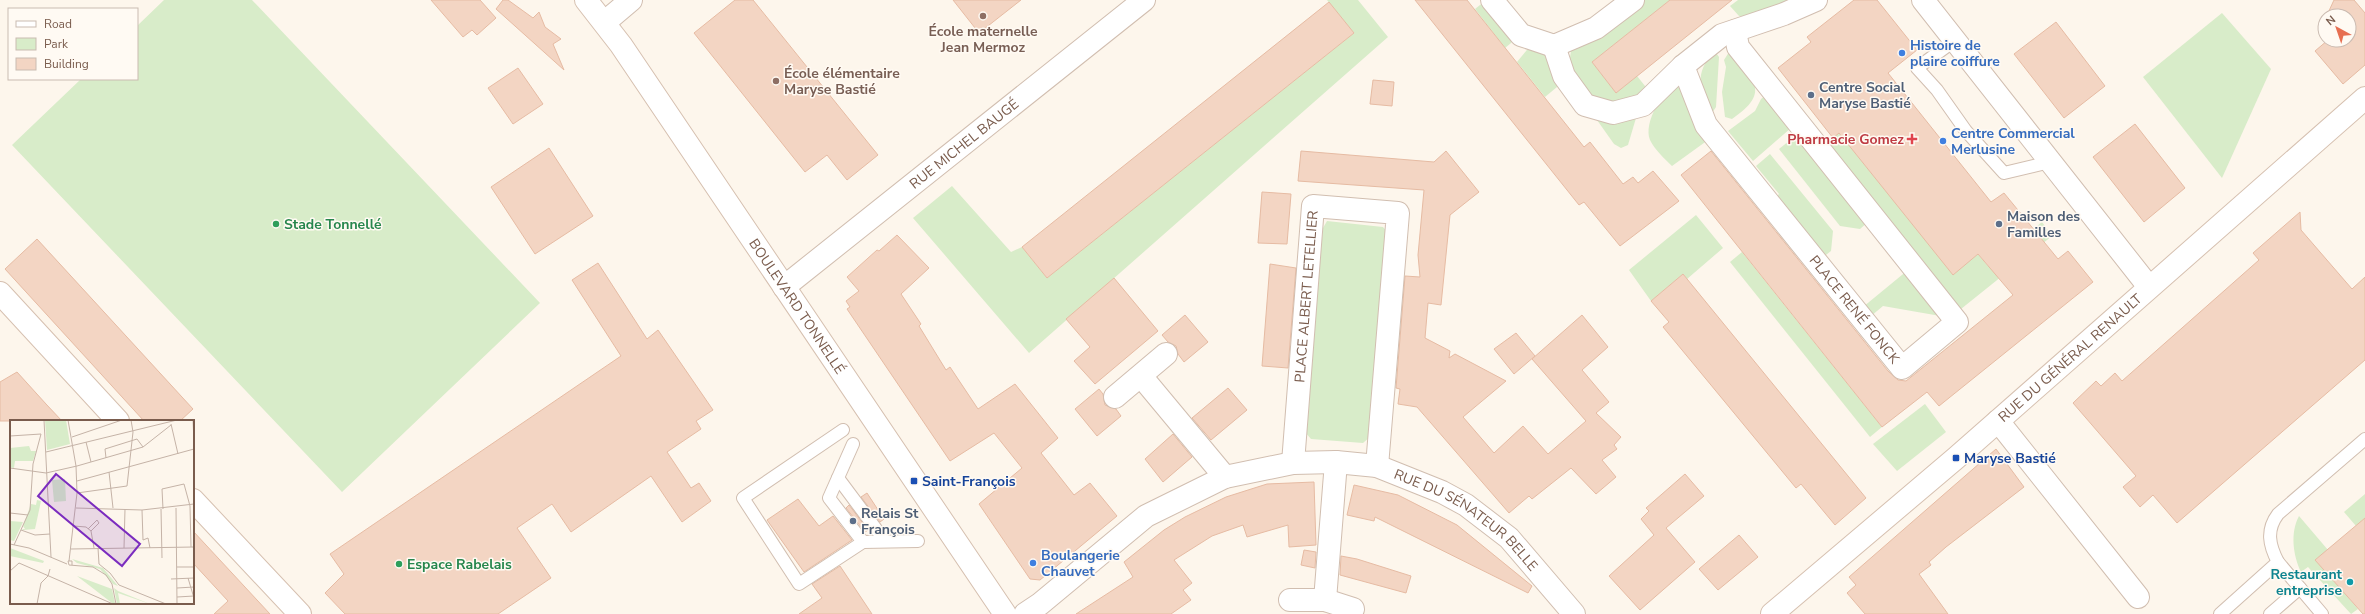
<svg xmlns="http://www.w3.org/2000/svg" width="2365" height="614" font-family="'Nunito Sans',sans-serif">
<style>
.green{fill:#d8ecc9}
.building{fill:#f3d5c3;stroke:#e6bba3}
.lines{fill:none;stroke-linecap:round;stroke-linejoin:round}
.lane-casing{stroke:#d1beb0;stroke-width:14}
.street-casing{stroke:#d1beb0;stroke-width:24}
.secondary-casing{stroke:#d6c0b0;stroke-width:24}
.lane{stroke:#fff;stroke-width:12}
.street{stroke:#fff;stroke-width:22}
.secondary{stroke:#fff;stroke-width:22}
.education-dot{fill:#8d6e63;stroke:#fffaf3;stroke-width:1.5}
.shop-dot{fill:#3f7fe0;stroke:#fffaf3;stroke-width:1.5}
.service-dot{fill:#5c6f8a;stroke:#fffaf3;stroke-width:1.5}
.health-dot{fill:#e0444e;stroke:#fffaf3;stroke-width:1.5}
.leisure-dot{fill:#2e9e5b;stroke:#fffaf3;stroke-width:1.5}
.transit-dot{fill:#1a4fb4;stroke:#fffaf3;stroke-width:1.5}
.culture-dot{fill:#0f9aa8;stroke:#fffaf3;stroke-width:1.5}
.labels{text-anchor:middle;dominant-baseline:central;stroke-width:3;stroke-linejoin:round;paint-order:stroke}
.education-label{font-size:14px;font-weight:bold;fill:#785e54;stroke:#fffaf3}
.shop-label{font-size:14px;font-weight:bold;fill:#366cbe;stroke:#fffaf3;text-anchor:start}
.service-label{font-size:14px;font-weight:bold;fill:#4e5e75;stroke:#fffaf3;text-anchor:start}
.health-label{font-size:14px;font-weight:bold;fill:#be3a42;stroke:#fffaf3;text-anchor:end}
.street-label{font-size:14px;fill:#7a5c4d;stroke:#fffaf3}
.leisure-label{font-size:14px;font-weight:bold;fill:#27864d;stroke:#fffaf3;text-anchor:start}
.transit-label{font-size:14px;font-weight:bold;fill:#164399;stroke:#fffaf3;text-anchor:start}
.culture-label{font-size:14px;font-weight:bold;fill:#0d838f;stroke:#fffaf3;text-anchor:end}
.inset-road{fill:none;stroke:#c5b3a7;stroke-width:1}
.view{fill:#7b2cbf;fill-opacity:0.15;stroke:#7b2cbf;stroke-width:2}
.inset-edge{fill:none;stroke:#7a5c4d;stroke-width:2}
</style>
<rect width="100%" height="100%" fill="#fdf6ec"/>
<!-- green -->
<g class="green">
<polygon points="164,0 252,0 540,303 342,492 12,145 81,79 137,79 137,26"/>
<polygon points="1327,0 1358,0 1388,37 1029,353 913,218 952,186 1011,252 1022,247 1047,278 1354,33"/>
<polygon points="1644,0 1670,0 1592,62 1616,93 1637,76 1645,86 1645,93 1615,105 1588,99 1569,64 1571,51 1633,10"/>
<polygon points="1738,0 1789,0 1751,18 1739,16 1730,6"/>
<polygon points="1485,1 1514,34 1511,43 1505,48 1475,9"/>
<polygon points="2222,13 2271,69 2222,178 2143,77"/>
<polygon points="1531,45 1541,48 1558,74 1557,87 1545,97 1517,62"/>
<path d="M1731,49C1753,80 1772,92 1732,119L1725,117L1722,92L1726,67L1724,60Z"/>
<path d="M1714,50L1719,57L1716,107L1712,113C1699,86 1694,76 1714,50Z"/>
<path d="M1679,83L1708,140L1672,166C1664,158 1655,150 1650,140C1643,122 1663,90 1679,83Z"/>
<polygon points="1767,94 1791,128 1753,161 1728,131 1755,111 1761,99"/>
<polygon points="1636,118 1628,145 1621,148 1614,144 1597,120"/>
<polygon points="1799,133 1869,221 1860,229 1840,226 1779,149"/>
<polygon points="1839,133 1953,274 1978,254 1988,266 2042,222 2052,236 1956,313 1822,146"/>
<polygon points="1770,154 1833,231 1831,251 1822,258 1774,199 1779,194 1756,166"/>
<polygon points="1696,215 1723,248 1687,279 1683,274 1651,301 1629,270"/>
<polygon points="1327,221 1383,227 1388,233 1371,436 1363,443 1311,439 1305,432 1323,228"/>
<polygon points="1742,252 1882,427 1870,437 1730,262"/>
<polygon points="1908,270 1946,317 1883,306 1871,316 1863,307"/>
<polygon points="1925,404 1946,432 1897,471 1873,444"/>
<polygon points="2365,494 2365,518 2356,526 2344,512"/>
<path d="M2299,516L2328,550L2316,560L2358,609L2351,614L2308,567L2301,572C2293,555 2290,533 2299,516Z"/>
</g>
<!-- building -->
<g class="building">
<polygon points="431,0 480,0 496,18 477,35 472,30 463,37"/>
<polygon points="503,0 508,0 533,18 539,12 545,27 561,39 553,44 564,70 496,9"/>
<polygon points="735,0 753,0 878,155 847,180 827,155 805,172 694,33"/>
<polygon points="953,0 1021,0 979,33"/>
<polygon points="1415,0 1467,0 1584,147 1590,142 1623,184 1633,177 1638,183 1653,171 1679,201 1620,246 1584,202 1579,205"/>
<polygon points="1670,0 1732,0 1616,93 1592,62"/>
<polygon points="1854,0 1877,0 1917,50 1888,73 1991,202 2004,193 2058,259 2068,251 2093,282 1939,406 1927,392 1882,427 1681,175 1711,151 1888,371 1898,380 1906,381 2013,295 1978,254 1953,275 1839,133 1833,138 1778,68 1811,42 1807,37"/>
<polygon points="2334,0 2354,0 2365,13 2365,65 2343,84 2315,51 2328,40 2352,40 2349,37 2349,16 2330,16 2328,13"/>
<polygon points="1329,2 1354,33 1047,278 1022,247"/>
<polygon points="2056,22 2105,86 2064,118 2014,54"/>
<polygon points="518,68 543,104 513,124 488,88"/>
<polygon points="1373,80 1394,82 1392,106 1370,104"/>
<polygon points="2135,124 2185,188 2144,222 2093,157"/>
<polygon points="549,148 593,216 535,254 491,187"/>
<polygon points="1301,151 1434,162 1446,151 1479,192 1450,215 1441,305 1428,303 1425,338 1450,351 1449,358 1455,354 1506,381 1463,417 1494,453 1523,426 1548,454 1586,421 1532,359 1582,315 1608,347 1582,370 1609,402 1596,413 1621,437 1614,445 1617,449 1602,460 1616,477 1596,494 1571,468 1532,499 1529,496 1509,513 1417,407 1398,404 1400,389 1396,388 1405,276 1420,277 1418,255 1424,190 1298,181"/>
<polygon points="1262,192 1291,194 1287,244 1258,243"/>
<polygon points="2300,212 2301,230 2352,289 2365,277 2365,360 2177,523 2153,495 2140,507 2123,487 2136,476 2073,403 2096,381 2101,386 2115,373 2122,381 2259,260 2253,253"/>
<polygon points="897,235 929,268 901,294 921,324 919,326 946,370 950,367 978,409 1015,384 1058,438 1041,453 1074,495 1090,483 1117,516 1040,580 1030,579 979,504 1022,468 994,433 950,461 847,309 850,307 846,301 859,291 847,277 877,250 879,251"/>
<polygon points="37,239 193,409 180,421 144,421 5,269"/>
<polygon points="598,263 647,339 658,330 713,410 696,421 701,429 667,452 691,488 699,483 711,501 682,522 651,476 571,532 552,504 517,528 551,578 498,614 345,614 325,593 344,574 330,554 621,356 572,280"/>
<polygon points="1270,264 1296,268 1288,368 1262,366"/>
<polygon points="1683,274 1866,498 1835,525 1801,484 1796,488 1663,327 1669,322 1651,301"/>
<polygon points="1114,278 1158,331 1095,384 1074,361 1090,347 1066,319"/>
<polygon points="1185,315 1208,342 1184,362 1178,354 1176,346 1168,342 1162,335"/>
<polygon points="1516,333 1535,356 1514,374 1494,349"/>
<polygon points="17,372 46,404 62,421 0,421 0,382"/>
<polygon points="1228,388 1247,410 1211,440 1192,418"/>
<polygon points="1099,389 1103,394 1105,405 1116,409 1121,416 1097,436 1075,409"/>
<polygon points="1173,434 1192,457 1163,482 1145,459"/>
<polygon points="1996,449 2024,487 1946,547 1929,562 1931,565 1919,574 1948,614 1865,614 1847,593 1856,585 1849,577"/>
<polygon points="1685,474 1704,496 1666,528 1695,562 1640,610 1609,576 1654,535 1641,519 1649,511 1646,508"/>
<polygon points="1314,482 1316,545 1289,547 1288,525 1247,537 1243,525 1212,536 1174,560 1192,583 1183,590 1191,600 1171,614 1076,614 1133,577 1124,562 1164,530 1185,517 1226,497 1267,484"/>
<polygon points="1354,485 1398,495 1457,525 1532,586 1528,593 1375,517 1374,521 1347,515"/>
<polygon points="867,493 884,519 880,522 861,497"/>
<polygon points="798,499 819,526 833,516 852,540 804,572 767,520"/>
<polygon points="849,505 868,530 865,532 846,508"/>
<polygon points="2365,518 2365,614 2363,614 2315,560"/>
<polygon points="193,531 270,614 214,614 228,601 193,563"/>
<polygon points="1739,535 1758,557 1718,590 1699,569"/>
<polygon points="1304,550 1316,552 1315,568 1301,565"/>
<polygon points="1341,556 1357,559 1411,576 1406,593 1340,575"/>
<polygon points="840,566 872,614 799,614 822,598 812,584"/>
</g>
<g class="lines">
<!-- lane casing -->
<g class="lane-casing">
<g id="lane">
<polyline points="1954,41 1917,68 1937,90 1966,131 2004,173 2050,162"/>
<polyline points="843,430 743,498 799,584 863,542"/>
<polyline points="853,444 829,498 863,542 918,541"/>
<polyline points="838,478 885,541"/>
<polyline points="2220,614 2278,562"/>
<polyline points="2270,614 2300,588"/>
<path d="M2322,614L2278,562C2269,545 2266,530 2278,514L2365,439"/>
</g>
</g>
<!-- street casing -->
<g class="street-casing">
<g id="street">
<polyline points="1492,0 1521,35 1554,46 1596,28 1633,0"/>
<polyline points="1923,0 2149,287"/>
<polyline points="605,22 631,0"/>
<polyline points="1554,46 1564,76 1585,105 1613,113 1643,105 1683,66 1722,35 1784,14 1816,0"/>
<path id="s1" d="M1683,66L1706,125L1902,368L1957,322L1738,47L1735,31"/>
<path id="s2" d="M784,287L1144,0"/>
<polyline points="1141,376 1225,477"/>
<polyline points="1115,397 1166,354"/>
<polyline points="1998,421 2138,597"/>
<path id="s3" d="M1293,463L1313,206L1398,213L1377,466"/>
<polyline points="1290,600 1325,600 1353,609"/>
<polyline points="1325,600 1336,462"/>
<path id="s4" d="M1025,614L1040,604L1146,516L1225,477L1293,463L1336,462L1377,466L1442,492L1466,505L1509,538L1574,614"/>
</g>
</g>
<!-- secondary casing -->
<g class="secondary-casing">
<g id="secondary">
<path id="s5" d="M586,0L621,45L1005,614"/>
<polyline points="0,293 118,421"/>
<polyline points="193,500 300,614"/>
<path id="s6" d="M1772,614L1956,458L2365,98"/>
</g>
</g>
<!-- lane -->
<use href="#lane" class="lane"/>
<!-- street -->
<use href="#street" class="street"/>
<!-- secondary -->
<use href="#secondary" class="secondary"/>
</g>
<!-- markers -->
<g class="education-dot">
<circle cx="983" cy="16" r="4"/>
<circle cx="776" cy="81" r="4"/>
</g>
<g class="shop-dot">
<circle cx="1902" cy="53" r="4"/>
<circle cx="1943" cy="141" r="4"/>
<circle cx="1033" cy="563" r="4"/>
</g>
<g class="service-dot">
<circle cx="1811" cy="95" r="4"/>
<circle cx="1999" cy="224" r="4"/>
<circle cx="853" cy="521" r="4"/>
</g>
<path class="health-dot" d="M1910 133h4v4h4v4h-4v4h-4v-4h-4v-4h4z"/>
<g class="leisure-dot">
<circle cx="276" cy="224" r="4"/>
<circle cx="399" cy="564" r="4"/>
</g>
<g class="transit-dot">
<rect x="1952" y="454" width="8" height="8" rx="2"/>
<rect x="910" y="477" width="8" height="8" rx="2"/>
</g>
<circle class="culture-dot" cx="2350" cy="582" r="4"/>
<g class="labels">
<!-- education labels -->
<g class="education-label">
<text x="983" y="31">École maternelle<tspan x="983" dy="16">Jean Mermoz</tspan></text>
<text x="784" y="73" text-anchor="start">École élémentaire<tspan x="784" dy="16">Maryse Bastié</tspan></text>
</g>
<!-- shop labels -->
<g class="shop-label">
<text x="1910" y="45">Histoire de<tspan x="1910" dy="16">plaire coiffure</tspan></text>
<text x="1951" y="133">Centre Commercial<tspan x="1951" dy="16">Merlusine</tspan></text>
<text x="1041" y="555">Boulangerie<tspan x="1041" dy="16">Chauvet</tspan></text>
</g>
<!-- service labels -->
<g class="service-label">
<text x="1819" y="87">Centre Social<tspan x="1819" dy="16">Maryse Bastié</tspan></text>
<text x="2007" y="216">Maison des<tspan x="2007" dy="16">Familles</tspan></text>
<text x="861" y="513">Relais St<tspan x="861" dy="16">François</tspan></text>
</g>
<!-- health labels -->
<g class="health-label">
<text x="1904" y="139">Pharmacie Gomez</text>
</g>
<!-- street labels -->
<g class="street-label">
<text stroke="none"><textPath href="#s2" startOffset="230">RUE MICHEL BAUGÉ</textPath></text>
<text stroke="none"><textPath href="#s3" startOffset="167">PLACE ALBERT LETELLIER</textPath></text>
<text stroke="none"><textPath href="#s5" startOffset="372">BOULEVARD TONNELLÉ</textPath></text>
<text stroke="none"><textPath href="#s1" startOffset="300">PLACE RENÉ FONCK</textPath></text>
<text stroke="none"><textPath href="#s6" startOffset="393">RUE DU GÉNÉRAL RENAULT</textPath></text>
<text stroke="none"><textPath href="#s4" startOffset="503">RUE DU SÉNATEUR BELLE</textPath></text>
</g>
<!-- leisure labels -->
<g class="leisure-label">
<text x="284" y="224">Stade Tonnellé</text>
<text x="407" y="564">Espace Rabelais</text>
</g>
<!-- transit labels -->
<g class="transit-label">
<text x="1964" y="458">Maryse Bastié</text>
<text x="922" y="481">Saint-François</text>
</g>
<!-- culture labels -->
<g class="culture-label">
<text x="2342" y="574">Restaurant<tspan x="2342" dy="16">entreprise</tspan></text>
</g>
</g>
<!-- overview -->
<g transform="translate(10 420)">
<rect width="184" height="184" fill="#fdf6ec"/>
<path d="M35,0H56L60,24L37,30ZM19,26L21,31H26L23,41H5L4,48L0,47V28ZM55,59L56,81L44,82L42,60ZM27,80L31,81L25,109L13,110L12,109H15L13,106L21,84L26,85ZM0,101L13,102L4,121L0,120ZM0,128L34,141L33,143L0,136ZM62,139L93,148L108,166L103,164L90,149L67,143ZM67,156L102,169L105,183H102ZM104,168L108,171L140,184L108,173L110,184H107Z" fill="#d8ecc9"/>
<path class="inset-road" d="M34,0L41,137M58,0L66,46L67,73L59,141M183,0L184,22M161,4L168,34M0,16L31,14M62,17L112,0M76,22L81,42M36,32L167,0M96,38L95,29L127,19L133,27M0,48L36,53L67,46L133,27L161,5M99,52L103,88M67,61L184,29M67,73L117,66L123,12L121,0M66,88L132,90L184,84M166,88L167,184M151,89L152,138M153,89L152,69L174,64L180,86L181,127M132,90L133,120L138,118L140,128M0,93L18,95M64,106L76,107L81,111L84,128M78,109L87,100L89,103L81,111M11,110L25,115L40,114M0,124L19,128L57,144M4,125L20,90L23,44L31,14M88,128L89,144L100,153L109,165L156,184M114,128L115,89M61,129L184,127M62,145V141H58L59,145L83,147L96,155L102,164L106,184M167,147H184M0,151L9,143L103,184M178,158L184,178M161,159L184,158M167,168L184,167M167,177L184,176M27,184L31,163L38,156L40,149"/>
<path class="view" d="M46,54L130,124L112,146L28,76Z"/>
<rect width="184" height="184" class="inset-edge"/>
</g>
<!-- legend -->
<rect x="8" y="8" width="130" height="72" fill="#fffaf3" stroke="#cabbb1"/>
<rect x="16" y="21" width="20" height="6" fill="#ffffff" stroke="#cabbb1"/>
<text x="44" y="28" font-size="12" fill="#7a5c4d">Road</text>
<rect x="16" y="38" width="20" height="12" fill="#d8ecc9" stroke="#cabbb1"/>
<text x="44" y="48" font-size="12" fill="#7a5c4d">Park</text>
<rect x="16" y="58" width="20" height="12" fill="#f3d5c3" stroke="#cabbb1"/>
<text x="44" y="68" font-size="12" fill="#7a5c4d">Building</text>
<!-- north arrow -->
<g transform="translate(2337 28) rotate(320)"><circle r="19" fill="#fffaf3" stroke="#cabbb1"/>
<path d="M0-3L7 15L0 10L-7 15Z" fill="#e76f51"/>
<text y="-6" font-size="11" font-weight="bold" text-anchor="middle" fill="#7a5c4d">N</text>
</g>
</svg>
